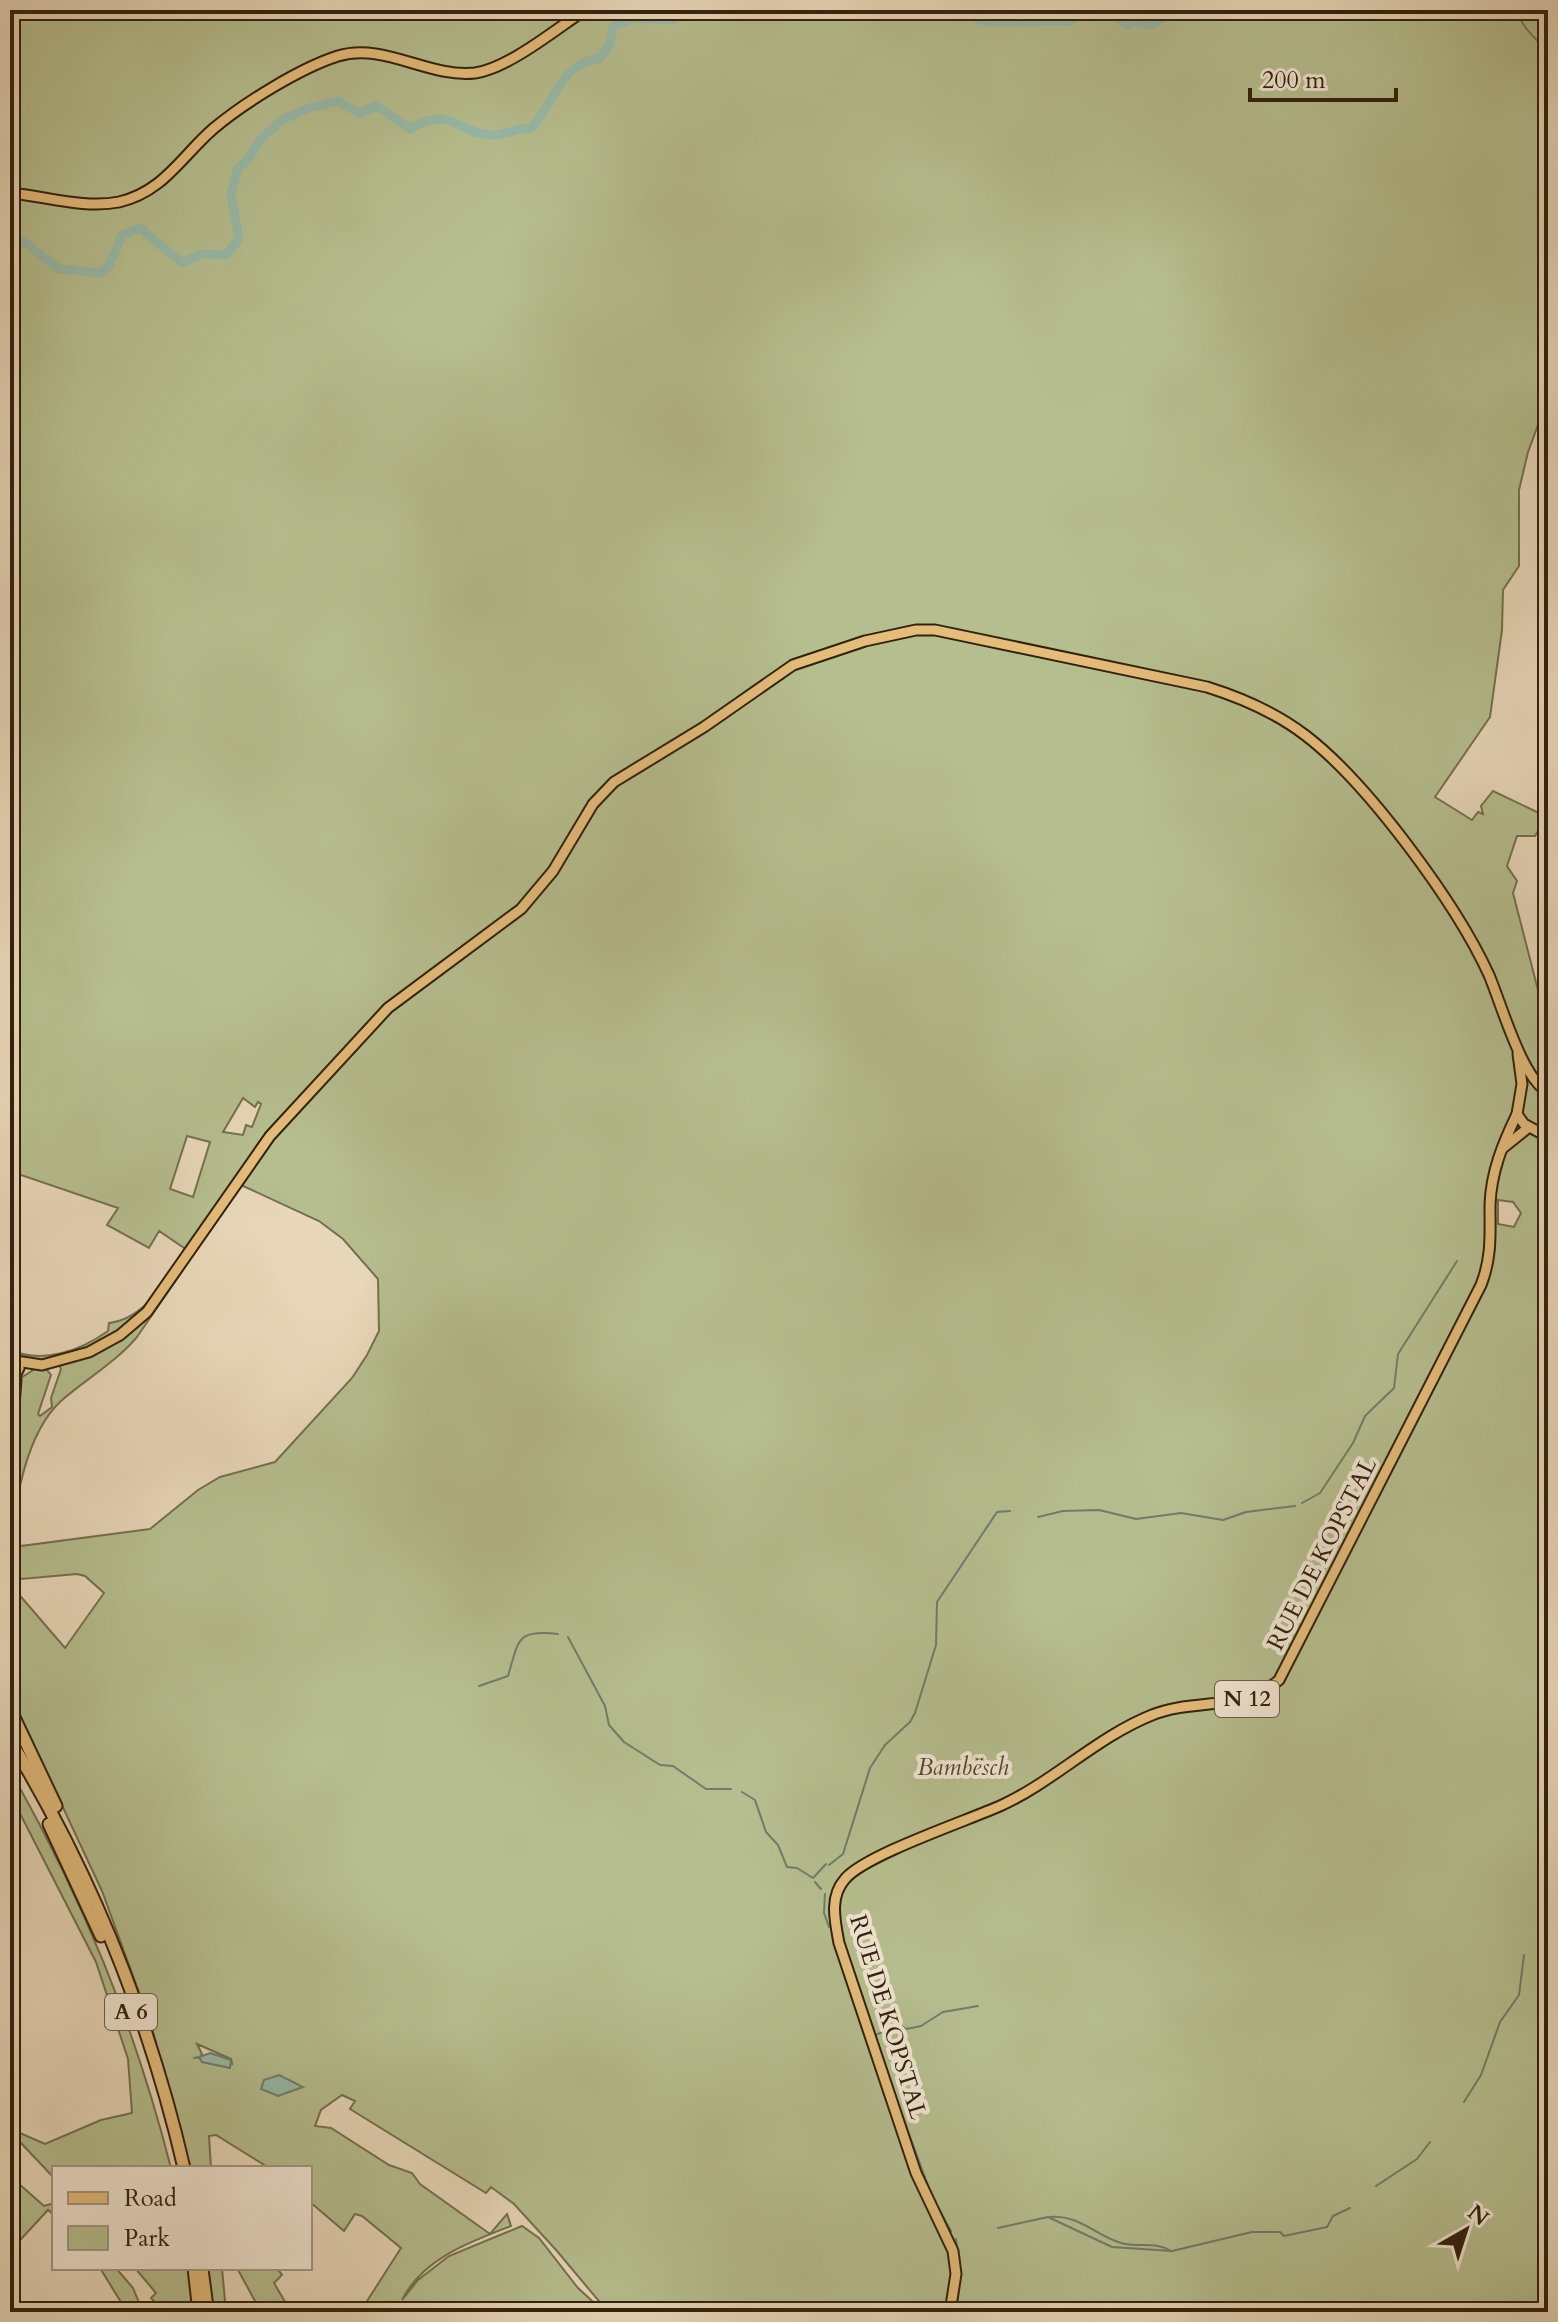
<svg xmlns="http://www.w3.org/2000/svg" width="1558" height="2322" font-family="Cardo,serif">
<style>
.green{fill:#b6be8f;stroke:#74704e;stroke-width:2;fill-rule:evenodd}
.water{fill:#98baa9;stroke:#6f7d6b;stroke-width:2}
.lines{fill:none;stroke-linecap:round;stroke-linejoin:round}
.stream{stroke:#6f7d6b;stroke-width:2}
.river{stroke:#98baa9;stroke-width:9}
.major-casing{stroke:#32210d;stroke-width:13}
.highway-casing{stroke:#32210d;stroke-width:15}
.major{stroke:#e4bc7c;stroke-width:9}
.highway{stroke:#e4bc7c;stroke-width:11}
.labels{text-anchor:middle;dominant-baseline:central;stroke-width:8;stroke-linejoin:round;paint-order:stroke}
.shield{fill:#f0e5d2;stroke:#6b5c48;stroke-width:2}
.shield-label{font-size:22px;font-weight:bold;fill:#32210d}
.street-label{font-size:24px;fill:#32210d;stroke:#f0e5d2}
.park-label{font-size:24px;font-style:italic;fill:#53482e;stroke:#f0e5d2}
</style>
<rect width="100%" height="100%" fill="#e8d7b9"/>
<filter id="stains"><feTurbulence type="fractalNoise" baseFrequency=".0025" numOctaves="4"/><feColorMatrix values="0 0 0 0 .2 0 0 0 0 .09 0 0 0 0 .02 0 0 0 .5 -.17"/></filter>
<radialGradient id="worn" r=".72"><stop offset=".6" stop-color="#630" stop-opacity="0"/><stop offset="1" stop-color="#630" stop-opacity=".3"/></radialGradient>
<!-- green -->
<g class="green">
<path d="M10,10H1548V398L1528,452L1519,490V566L1503,590L1502,630L1490,717L1435,797L1472,820L1478,812L1483,814L1481,806L1493,791L1537,812L1548,814L1535,836H1517L1507,866L1517,881L1513,893L1548,1029V2312H608L557,2251L514,2204L491,2187L486,2193L350,2109L355,2101L342,2095L321,2110L315,2126L331,2128L389,2165L412,2173L420,2184L490,2234L507,2214L511,2226C470,2242 423,2258 402,2300L418,2280L449,2256L522,2226L539,2238L578,2288L604,2312H360L401,2248L362,2216L355,2214L344,2231L310,2202V2168H269L216,2135L209,2136L211,2168H190L152,2028L102,1891L10,1694V1584L65,1648L104,1593L85,1576L77,1574L10,1580V1463L19,1379L41,1365L19,1359L10,1350C43,1364 80,1351 108,1331L109,1323C146,1319 167,1278 187,1250L159,1231L149,1248L107,1225L118,1208L12,1172L19,1156L10,1153ZM243,1098L255,1107L258,1102L261,1104L252,1127L246,1125L243,1135L223,1132ZM187,1136L210,1142L193,1197L170,1189ZM241,1185L319,1221L343,1239L378,1279L379,1331L367,1355L352,1378L275,1462L220,1477L198,1490L150,1529L13,1547C13,1503 27,1432 61,1401C86,1379 115,1363 137,1337ZM1498,1200L1513,1202L1521,1213L1514,1227L1498,1224ZM58,1362L61,1369L51,1398L52,1407L40,1416L38,1414L51,1375L43,1365ZM197,2044L231,2059L232,2064L199,2058L202,2054Z"/>
<path d="M10,1770C83,1899 134,2024 171,2168H54V2178L21,2143L10,2147L13,2130L45,2144L101,2120L132,2113L128,2059L96,1962L10,1794Z"/>
<polygon points="10,2176 44,2206 54,2203 54,2215 48,2210 10,2251"/>
<polygon points="100,2268 116,2268 133,2288 143,2312 127,2312"/>
<polygon points="135,2268 189,2268 192,2312 169,2312 163,2305 159,2307 151,2298 156,2293"/>
<polygon points="208,2268 222,2268 226,2312 213,2312"/>
<polygon points="237,2268 277,2268 282,2275 274,2283 291,2312 261,2312"/>
</g>
<!-- water -->
<g class="water">
<polygon points="210,2053 231,2060 230,2068 202,2062 199,2057"/>
<polygon points="279,2075 303,2087 278,2096 261,2089 264,2080"/>
</g>
<g class="lines">
<!-- stream -->
<g class="stream">
<path d="M1517,10C1519,22 1537,44 1548,47"/>
<polyline points="1118,11 1135,22"/>
<polyline points="1302,1503 1320,1493 1353,1443 1365,1416 1394,1388 1398,1354 1457,1261"/>
<polyline points="1038,1517 1063,1511 1099,1510 1136,1519 1181,1513 1223,1520 1246,1512 1295,1506"/>
<polyline points="568,1637 605,1706 609,1725 624,1742 660,1765 673,1766 706,1789 731,1789"/>
<path d="M479,1686L508,1676C519,1640 516,1629 558,1634"/>
<polyline points="742,1792 755,1800 766,1832 778,1845 787,1867 797,1868 813,1878 826,1864"/>
<polyline points="829,1865 843,1854 870,1768 885,1745 910,1722 915,1713 936,1645 937,1602 997,1512 1010,1511"/>
<polyline points="815,1882 821,1889"/>
<polyline points="825,1894 824,1913 829,1927"/>
<polyline points="842,1937 873,2029"/>
<polyline points="875,2035 900,2025 906,2029 921,2026 943,2012 978,2006"/>
<polyline points="194,2058 199,2057"/>
<polyline points="891,2085 933,2199"/>
<polyline points="1464,2102 1481,2075 1500,2022 1519,1995 1524,1955"/>
<polyline points="1376,2186 1417,2159 1430,2142"/>
<polyline points="936,2204 951,2231"/>
<path d="M1050,2217C1079,2214 1096,2236 1121,2243C1138,2248 1155,2241 1171,2251"/>
<polyline points="998,2228 1048,2217 1112,2247 1172,2251 1252,2232 1280,2232 1284,2236 1327,2227 1333,2216 1350,2208"/>
<polyline points="956,2239 960,2268"/>
<polyline points="957,2312 960,2275"/>
</g>
<!-- river -->
<g class="river">
<polyline points="969,10 977,19 986,22 1070,21 1091,10"/>
<polyline points="1116,10 1120,20 1128,25 1135,22 1152,25 1179,10"/>
<path d="M10,242L23,241L59,269L101,273L109,266L122,235L140,228L182,263L201,254L226,255L239,239L231,194L238,168L249,159L259,141L282,120L309,108L338,101L360,114L374,106L379,108L410,129C453,104 457,135 494,135C507,135 518,127 531,128C555,104 558,64 600,58L610,44L613,26L635,18L673,20L685,10"/>
</g>
<!-- major casing -->
<g class="major-casing">
<g id="major">
<path d="M10,193C45,196 84,209 119,202C163,192 181,157 213,129C244,103 300,68 338,56C384,42 428,78 475,73C509,68 556,29 585,10"/>
<polyline points="1518,1054 1522,1084 1517,1114 1524,1124 1548,1137"/>
<polyline points="1503,1148 1529,1127"/>
<polyline points="10,1357 19,1368 12,1382"/>
<path d="M16,1361L42,1365L89,1352L120,1335L147,1312L270,1136L388,1008L521,909L553,871L593,804L614,782L704,727L793,665L865,641L916,630H935L1207,687C1242,698 1275,712 1305,735C1367,782 1456,903 1489,975C1501,1003 1522,1079 1548,1092"/>
<path d="M950,2312L956,2274L953,2251L916,2173L839,1943C835,1921 829,1897 845,1879C865,1855 966,1821 1000,1806C1053,1782 1097,1737 1152,1715C1194,1698 1243,1712 1279,1680L1481,1285C1492,1257 1490,1234 1490,1205C1491,1172 1503,1143 1517,1114"/>
</g>
</g>
<!-- highway casing -->
<g class="highway-casing">
<g id="highway">
<polyline points="10,1444 15,1380"/>
<polyline points="10,1709 56,1806"/>
<path d="M10,1740C90,1872 149,2017 184,2168"/>
<polyline points="49,1824 101,1936"/>
<polyline points="194,2268 199,2312"/>
<polyline points="202,2269 207,2307"/>
</g>
</g>
<!-- major -->
<use href="#major" class="major"/>
<!-- highway -->
<use href="#highway" class="highway"/>
</g>
<g class="labels">
<!-- shield labels -->
<g class="shield">
<rect x="1215" y="1681" width="64" height="36" rx="6"/>
<rect x="105" y="1994" width="52" height="36" rx="6"/>
</g>
<g class="shield-label">
<text x="1247" y="1699">N 12</text>
<text x="131" y="2012">A 6</text>
</g>
<!-- street labels -->
<g class="street-label">
<text transform="translate(1322 1554) rotate(-63)">RUE DE KOPSTAL</text>
<text transform="translate(888 2017) rotate(73)">RUE DE KOPSTAL</text>
</g>
<!-- park labels -->
<g class="park-label">
<text x="963" y="1767">Bambësch</text>
</g>
</g>
<!-- margin -->
<rect width="1558" height="2322" fill="none" stroke="#e8d7b9" stroke-width="40"/>
<rect x="12" y="12" width="1534" height="2298" fill="none" stroke="#32210d" stroke-width="4"/>
<rect x="20" y="20" width="1518" height="2282" fill="none" stroke="#32210d" stroke-width="2"/>
<!-- legend -->
<rect x="52" y="2166" width="260" height="104" fill="#f0e5d2" stroke="#a49783" stroke-width="2"/>
<rect x="68" y="2192" width="40" height="12" fill="#e4bc7c" stroke="#a49783" stroke-width="2"/>
<text x="124" y="2206" font-size="24" fill="#32210d">Road</text>
<rect x="68" y="2226" width="40" height="24" fill="#b6be8f" stroke="#a49783" stroke-width="2"/>
<text x="124" y="2246" font-size="24" fill="#32210d">Park</text>
<!-- north arrow -->
<g transform="translate(1466 2230) rotate(39)" stroke="#f0e5d2" stroke-width="6" paint-order="stroke">
<path d="M0-6L14 30L0 20L-14 30Z" fill="#32210d"/>
<text y="-12" font-size="22" font-weight="bold" text-anchor="middle" fill="#32210d">N</text>
</g>
<!-- scale -->
<path d="M1250 88v12h146v-12" fill="none" stroke="#32210d" stroke-width="4"/>
<text x="1262" y="88" font-size="24" fill="#32210d" stroke="#f0e5d2" stroke-width="6" paint-order="stroke">200 m</text>
<rect width="100%" height="100%" filter="url(#stains)"/>
<rect width="100%" height="100%" fill="url(#worn)"/>
</svg>
